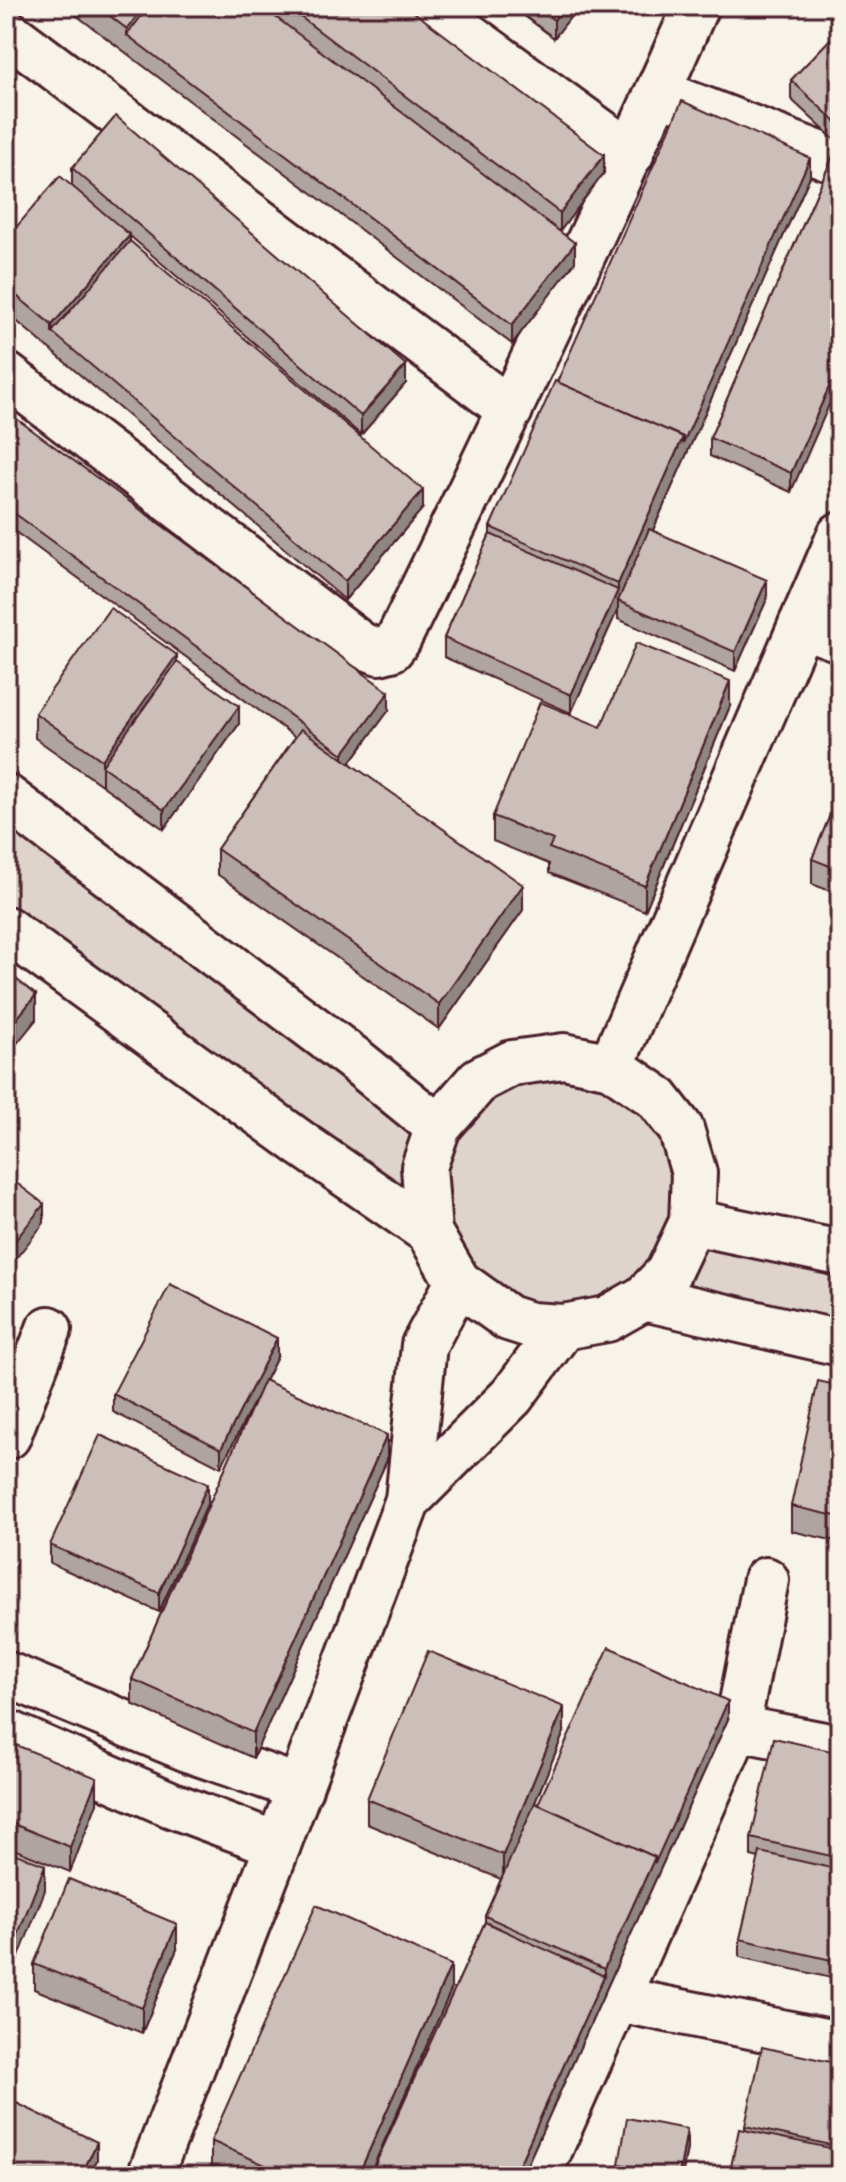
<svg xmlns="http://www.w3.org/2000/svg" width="846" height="2182" font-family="'Gochi Hand',sans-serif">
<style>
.green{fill:#ded4cc;stroke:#947a7c;stroke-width:2}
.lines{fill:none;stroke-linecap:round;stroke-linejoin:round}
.minor-casing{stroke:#4a1f2b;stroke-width:50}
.minor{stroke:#f7f3e8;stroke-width:44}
.wall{fill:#afa49f;stroke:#4a1f2b;stroke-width:2}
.shaded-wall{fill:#8f8682;stroke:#4a1f2b;stroke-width:2}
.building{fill:#ccbfb9;stroke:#4a1f2b;stroke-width:2}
</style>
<rect width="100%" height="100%" fill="#f7f3e8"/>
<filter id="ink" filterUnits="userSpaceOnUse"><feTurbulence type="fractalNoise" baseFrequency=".0125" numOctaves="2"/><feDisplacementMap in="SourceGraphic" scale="16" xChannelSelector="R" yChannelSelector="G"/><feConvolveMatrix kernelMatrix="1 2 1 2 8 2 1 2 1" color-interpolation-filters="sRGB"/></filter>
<g filter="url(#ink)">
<!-- green -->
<polygon class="green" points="6,797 438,1126 512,1063 656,1097 692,1222 840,1253 840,1343 644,1298 530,1325 6,928"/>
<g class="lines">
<!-- minor casing -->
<g class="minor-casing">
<g id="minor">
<polyline points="428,6 631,154"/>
<polyline points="6,31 510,410"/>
<polyline points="658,92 840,162"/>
<path d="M6,375L361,645L379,652L391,649L398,640C500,430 602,220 696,6"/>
<polyline points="801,625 840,639"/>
<polyline points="6,797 354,1059 438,1127"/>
<polyline points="6,929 303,1145 429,1232 458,1282 508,1318 530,1325 563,1327 607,1319 644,1298 668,1273 692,1222 694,1173 681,1129 656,1097 611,1066 564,1056 512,1063 479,1080 438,1127 424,1167 429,1232"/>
<polyline points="611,1066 840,535"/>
<polyline points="692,1222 840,1253"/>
<polyline points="644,1298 840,1343"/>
<polyline points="8,1436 49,1329"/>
<polyline points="408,1500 512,1396 563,1327"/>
<polyline points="6,1674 190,1750 300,1788"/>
<polyline points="737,1728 840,1748"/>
<polyline points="6,1732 172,1805 278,1845"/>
<polyline points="617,1999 840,2044"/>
<polyline points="150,2176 278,1845 408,1500 424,1345 458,1282"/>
<polyline points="538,2176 737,1728 766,1580"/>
</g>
</g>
<!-- minor -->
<use href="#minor" class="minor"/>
</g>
<!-- wall -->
<g class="wall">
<polygon points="64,6 406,6 604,173 560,231 575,262 512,344"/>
<polygon points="511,6 579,6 554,38"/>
<polygon points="840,29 840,145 791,99 791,80"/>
<polygon points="833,156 791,492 710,456 710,438"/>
<polygon points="72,168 406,383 361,435 130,236 130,241 423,508 345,600 6,312 6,239 72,186"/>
<polygon points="810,176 653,530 767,599 735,671 618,619 618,609 571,713 444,657 444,638 490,534 490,527 557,382"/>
<polygon points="6,411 389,710 350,763 523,910 439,1029 217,874 217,849 295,737 6,525"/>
<polygon points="177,662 239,724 164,829 35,738 35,713"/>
<polygon points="730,706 645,911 549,873 549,864 493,841 493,816 601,727"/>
<polygon points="840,791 840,895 812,884 812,859"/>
<polygon points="277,1357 265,1381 387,1460 253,1758 132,1704 132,1679 259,1392 221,1467 113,1412 113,1394"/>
<polygon points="840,1386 840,1542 791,1531 791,1506"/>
<polygon points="208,1502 159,1612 50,1563 50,1545"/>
<polygon points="728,1719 522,2176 370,2176 485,1922 485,1916 501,1879 367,1824 367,1799 564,1732 528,1819 538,1804"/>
<polygon points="6,1741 97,1803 70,1872 6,1846"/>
<polygon points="840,1753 840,1980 740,1957 740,1939 759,1858 751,1856 751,1838"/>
<polygon points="177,1949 142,2033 34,1989 34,1964"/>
<polygon points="451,1990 369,2176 234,2176 211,2166 211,2141"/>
<polygon points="840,2064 840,2176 745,2130 745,2126"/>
<polygon points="687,2148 682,2176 619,2176 619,2164"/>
</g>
<!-- shaded-wall -->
<g class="shaded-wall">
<polygon points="144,6 163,6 127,35 127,29"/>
<polygon points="564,6 579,6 554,38 554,20"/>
<polygon points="604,155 604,173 560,231 560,213"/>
<polygon points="810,158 810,176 621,602 618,601 618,609 571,713 571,695 618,590 618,584 683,437"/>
<polygon points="130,235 130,260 52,332 52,325"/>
<polygon points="575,243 575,262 512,344 512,325"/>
<polygon points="840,362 840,380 791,492 791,473"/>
<polygon points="406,365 406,383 361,435 361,416"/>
<polygon points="423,490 423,508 345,600 345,581"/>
<polygon points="767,580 767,599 735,671 735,652"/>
<polygon points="177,655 177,680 102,766 102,785 102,760"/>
<polygon points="730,681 730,706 645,911 645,886"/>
<polygon points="389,692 389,710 343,772 343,754"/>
<polygon points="239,706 239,724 164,829 164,810"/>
<polygon points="523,885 523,910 439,1029 439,1004"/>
<polygon points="36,995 36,1020 6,1057 6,1032"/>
<polygon points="44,1204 44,1223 6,1271 6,1252"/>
<polygon points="277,1338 277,1357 221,1467 221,1449"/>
<polygon points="387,1435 387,1460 253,1758 253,1733"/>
<polygon points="208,1484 208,1502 159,1612 159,1593"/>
<polygon points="728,1701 728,1719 604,1994 522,2176 514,2176 604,1976 604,1969 655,1857"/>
<polygon points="564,1707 564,1732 503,1880 503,1855"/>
<polygon points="97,1778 97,1803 70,1872 70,1847"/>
<polygon points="45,1865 45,1890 6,1990 6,1965"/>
<polygon points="177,1924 177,1949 142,2033 142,2008"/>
<polygon points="451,1965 451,1990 369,2176 358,2176"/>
<polygon points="687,2129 687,2148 682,2176 679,2176"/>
<polygon points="97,2142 97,2160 90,2176 81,2176"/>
</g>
<!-- building -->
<g class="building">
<polygon points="97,6 144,6 127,29"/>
<polygon points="149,6 261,6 575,243 512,325 127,35"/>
<polygon points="286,6 406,6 604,155 560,213"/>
<polygon points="535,6 564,6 554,20"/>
<polygon points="840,29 840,126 791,80"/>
<polygon points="682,101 810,158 683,444 683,437 557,382"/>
<polygon points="116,116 406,365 361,416 72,168"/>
<polygon points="833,156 840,159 840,362 791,473 710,438"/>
<polygon points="60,176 130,235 52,325 6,287 6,239"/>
<polygon points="130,241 423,490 345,581 52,332"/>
<polygon points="555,381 683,437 618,584 490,527"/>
<polygon points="6,411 389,692 343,754 6,507"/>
<polygon points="649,529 767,580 735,652 618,601"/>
<polygon points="490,534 618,590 571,695 444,638"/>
<polygon points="110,608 177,655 102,760 35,713"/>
<polygon points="636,643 730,681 645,886 549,848 553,840 493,816 540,702 601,727"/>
<polygon points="177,662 239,706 164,810 102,766"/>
<polygon points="301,729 523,885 439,1004 217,849"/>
<polygon points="840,791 840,870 812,859"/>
<polygon points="6,971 36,995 6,1032"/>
<polygon points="6,1175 44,1204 6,1252"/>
<polygon points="170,1284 277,1338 221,1449 113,1394"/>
<polygon points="264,1380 387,1435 253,1733 132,1679"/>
<polygon points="818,1381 840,1386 840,1517 791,1506"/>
<polygon points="100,1435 208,1484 159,1593 50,1545"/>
<polygon points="609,1647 728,1701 655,1863 655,1857 538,1804"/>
<polygon points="428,1651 564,1707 503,1855 367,1799"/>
<polygon points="774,1738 840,1753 840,1858 751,1838"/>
<polygon points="6,1741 97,1778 70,1847 6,1821"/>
<polygon points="535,1803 655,1857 604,1969 485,1916"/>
<polygon points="6,1850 45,1865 6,1965"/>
<polygon points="760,1852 840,1870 840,1962 740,1939"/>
<polygon points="69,1879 177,1924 142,2008 34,1964"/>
<polygon points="316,1905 451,1965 358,2176 290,2176 211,2141"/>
<polygon points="485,1922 604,1976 514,2176 370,2176"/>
<polygon points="762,2047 840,2064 840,2147 745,2126"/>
<polygon points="6,2098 97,2142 81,2176 6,2176"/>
<polygon points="627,2118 687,2129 679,2175 619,2164"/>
<polygon points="739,2129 840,2150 840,2176 729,2176"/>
</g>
</g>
<!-- margin -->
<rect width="846" height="2182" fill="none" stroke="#f7f3e8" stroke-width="32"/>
<rect x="16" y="16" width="814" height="2150" fill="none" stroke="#4a1f2b" stroke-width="3" filter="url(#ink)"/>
</svg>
